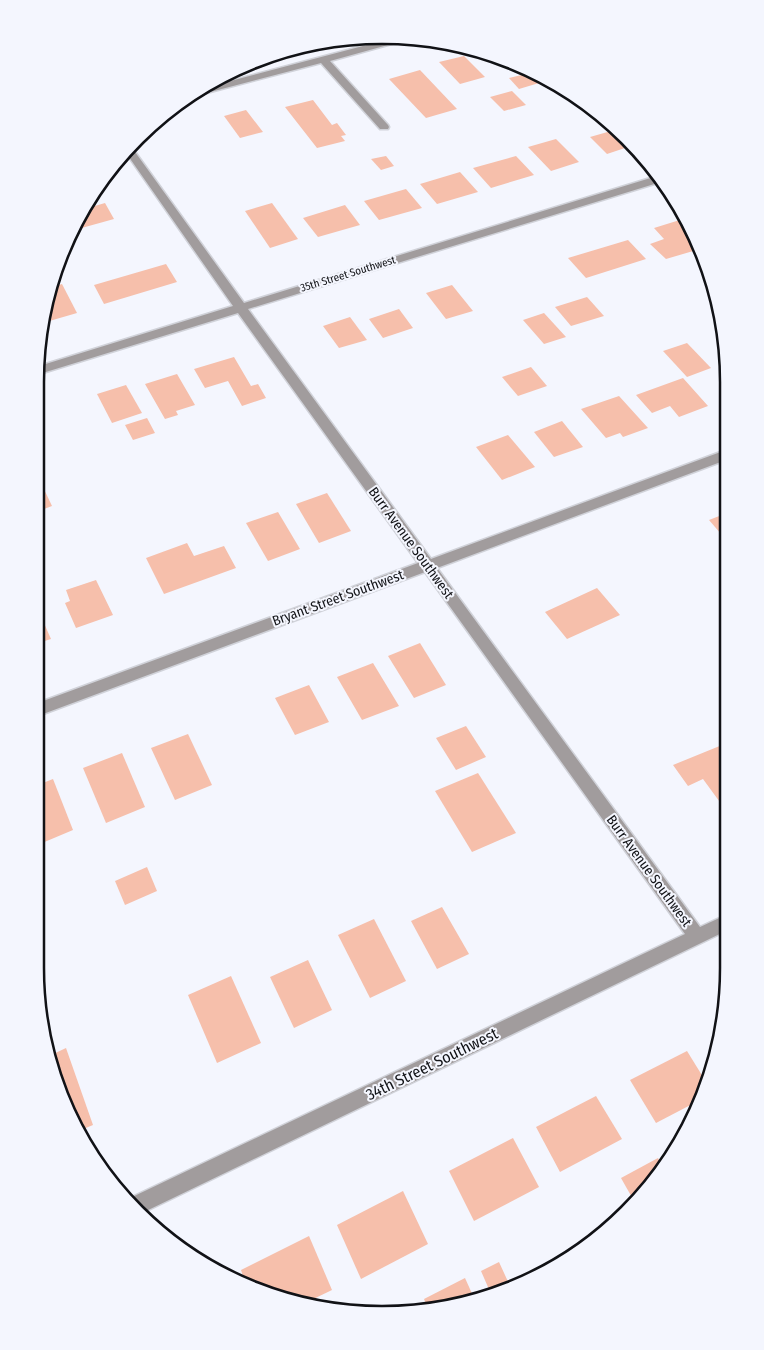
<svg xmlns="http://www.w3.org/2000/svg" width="764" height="1350" font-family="'Fira Sans Condensed',sans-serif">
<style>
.building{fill:#f6bfab}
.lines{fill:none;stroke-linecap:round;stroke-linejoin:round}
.minor-casing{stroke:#d0d2d9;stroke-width:3}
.minor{fill:#a19c9d;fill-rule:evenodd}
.labels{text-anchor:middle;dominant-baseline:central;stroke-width:4;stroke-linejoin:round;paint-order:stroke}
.far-street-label{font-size:11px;fill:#111216;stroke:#f4f6fe}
.street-label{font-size:14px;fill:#111216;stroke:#f4f6fe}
.near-street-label{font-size:16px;fill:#111216;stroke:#f4f6fe}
.rim{fill:none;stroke:#111216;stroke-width:2.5}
</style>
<rect width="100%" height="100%" fill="#f4f6fe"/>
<!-- building -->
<g class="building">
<polygon points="464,56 485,77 460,84 439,62"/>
<polygon points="420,70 457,109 426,118 389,79"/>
<polygon points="534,72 549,80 519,89 509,78"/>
<polygon points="512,91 526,105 504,111 490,97"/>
<polygon points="313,100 332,125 337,123 346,135 341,136 345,141 317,148 285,107"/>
<polygon points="246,110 263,132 240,138 224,116"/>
<polygon points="618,129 634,145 607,154 590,137"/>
<polygon points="556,139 579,162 551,171 528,147"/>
<polygon points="386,156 394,166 381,170 371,159"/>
<polygon points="516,156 534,175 491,188 473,168"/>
<polygon points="460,172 478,192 437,204 420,184"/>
<polygon points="406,189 422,208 379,220 364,201"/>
<polygon points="105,203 114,219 78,229 75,223 81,210"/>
<polygon points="272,203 298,239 270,248 245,211"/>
<polygon points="345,205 360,225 318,237 303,218"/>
<polygon points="683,219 687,223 700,249 666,259 650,244 664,239 654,228"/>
<polygon points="628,240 646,259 586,278 568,258"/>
<polygon points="166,264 177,282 104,304 94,285"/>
<polygon points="62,284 77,313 46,322 44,319 50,288"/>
<polygon points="452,285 473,311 446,319 426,293"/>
<polygon points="587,297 604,316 571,326 555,307"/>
<polygon points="399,309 413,328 383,338 369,319"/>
<polygon points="544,313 566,337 544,344 523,320"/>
<polygon points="350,317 367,340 339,348 323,326"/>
<polygon points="687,343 711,368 687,377 663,351"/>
<polygon points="234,357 251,386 258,384 266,398 242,406 228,381 205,388 194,369"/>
<polygon points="531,367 547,386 518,396 502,377"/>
<polygon points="177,374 195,405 176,411 178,415 165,419 145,384"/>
<polygon points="683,378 708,406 679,417 670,406 652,413 636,395"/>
<polygon points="126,385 142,413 112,423 97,394"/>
<polygon points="619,396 648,428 623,437 620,433 606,438 581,409"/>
<polygon points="147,418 155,433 133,440 125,425"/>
<polygon points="562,421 583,447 554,457 534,432"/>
<polygon points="508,435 535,467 502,480 476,447"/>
<polygon points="42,485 52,506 36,512 36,488"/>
<polygon points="327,493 351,531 319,543 296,504"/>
<polygon points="278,512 300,549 268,561 246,523"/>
<polygon points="727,513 727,541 709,520"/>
<polygon points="187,543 194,556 224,546 236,568 164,594 146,558"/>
<polygon points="96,580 113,615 76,628 65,603 70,601 66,590"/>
<polygon points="597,588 620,615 567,639 545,612"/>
<polygon points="35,603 51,639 35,644"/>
<polygon points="420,643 446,685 414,698 388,656"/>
<polygon points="373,663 399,706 362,720 337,677"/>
<polygon points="309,685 329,722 295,735 275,698"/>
<polygon points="466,726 486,757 456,770 436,738"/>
<polygon points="188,734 212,785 175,800 151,748"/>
<polygon points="727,743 728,803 722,805 703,779 688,786 673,765"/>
<polygon points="122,753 145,807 106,823 83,768"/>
<polygon points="478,773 516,833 472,852 435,791"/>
<polygon points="53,779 73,830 35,846 35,786"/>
<polygon points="147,867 157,891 125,905 115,881"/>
<polygon points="442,907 469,954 437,969 411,921"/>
<polygon points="374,919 406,981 370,998 338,935"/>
<polygon points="308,960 332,1010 294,1028 270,977"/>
<polygon points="231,976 261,1043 217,1063 188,995"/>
<polygon points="66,1048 93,1125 81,1130 53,1079 49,1056"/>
<polygon points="687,1051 708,1085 702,1099 656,1123 630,1080"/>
<polygon points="596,1096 622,1139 560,1172 536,1127"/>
<polygon points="513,1138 539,1187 474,1221 449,1171"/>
<polygon points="658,1158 662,1166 634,1201 621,1178"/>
<polygon points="403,1191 428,1244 361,1279 337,1225"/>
<polygon points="309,1236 332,1290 303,1304 292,1303 245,1282 241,1270"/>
<polygon points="499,1262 510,1286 530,1277 531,1279 515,1289 491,1294 481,1271"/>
<polygon points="465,1278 474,1298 428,1309 424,1299"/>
</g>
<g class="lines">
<!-- minor casing -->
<g class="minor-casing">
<g id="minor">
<polygon points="397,37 413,38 330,61 388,125 389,127 388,129 380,129 321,63 195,96 188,96 200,89"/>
<polygon points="130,145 244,303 657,176 659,175 664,181 248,309 431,559 726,450 726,460 437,568 700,927 728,914 728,930 142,1213 128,1199 685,934 425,572 35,717 35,704 418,563 238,313 36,375 36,367 233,306 124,150"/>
</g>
</g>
<!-- minor -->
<use href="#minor" class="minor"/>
</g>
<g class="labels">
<!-- far-street labels -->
<g class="far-street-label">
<text transform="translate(348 274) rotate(-17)">35th Street Southwest</text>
</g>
<!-- street labels -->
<g class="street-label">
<text transform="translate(411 543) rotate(54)">Burr Avenue Southwest</text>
<text transform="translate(338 598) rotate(-20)">Bryant Street Southwest</text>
<text transform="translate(649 871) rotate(54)">Burr Avenue Southwest</text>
</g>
<!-- near-street labels -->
<g class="near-street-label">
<text transform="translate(432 1064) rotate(-26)">34th Street Southwest</text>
</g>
</g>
<!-- crop -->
<path d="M0 0H764V1350H0ZM382 44H382A338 338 0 0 1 720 382V968A338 338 0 0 1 382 1306H382A338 338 0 0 1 44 968V382A338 338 0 0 1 382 44Z" fill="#f4f6fe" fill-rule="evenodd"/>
<path class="rim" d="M382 44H382A338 338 0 0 1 720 382V968A338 338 0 0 1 382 1306H382A338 338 0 0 1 44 968V382A338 338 0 0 1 382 44Z"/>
</svg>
